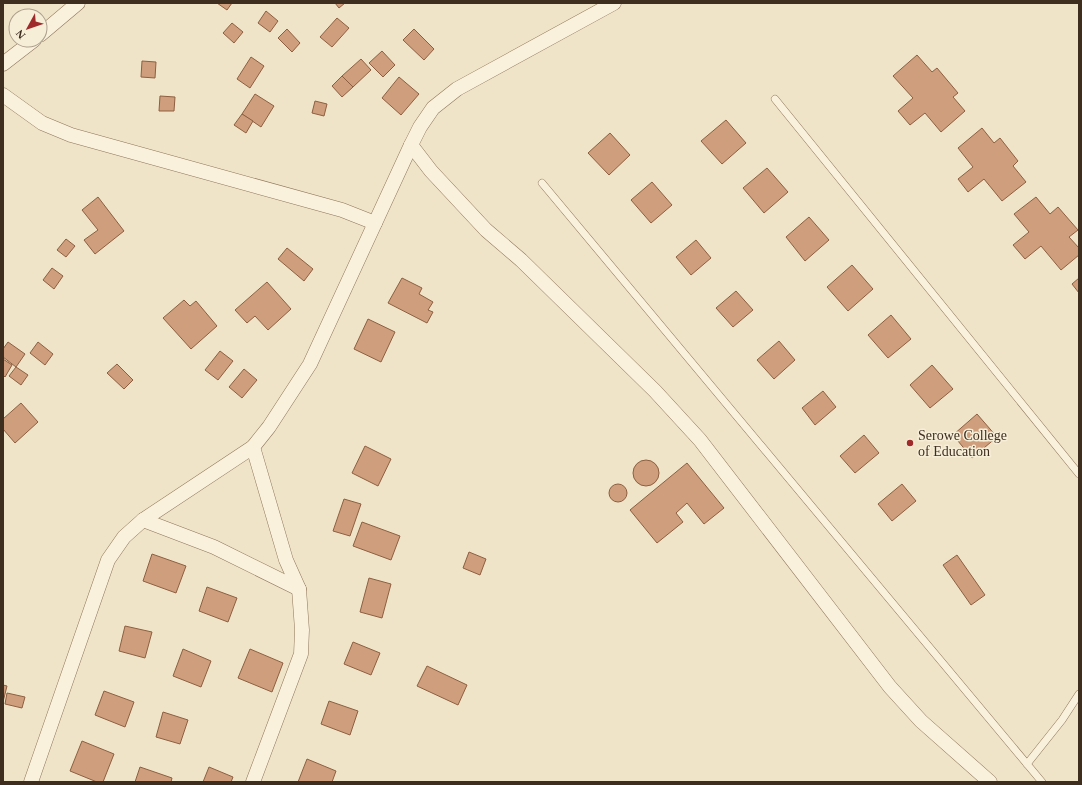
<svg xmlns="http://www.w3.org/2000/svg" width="1082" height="785" font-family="'Times New Roman',serif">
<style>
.building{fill:#cf9f7d;stroke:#8d5f41}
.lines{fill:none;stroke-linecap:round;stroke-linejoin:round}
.lane-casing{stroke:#8d765c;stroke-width:8}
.street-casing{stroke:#8d765c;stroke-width:15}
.lane{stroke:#faf1dc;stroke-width:7}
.street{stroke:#faf1dc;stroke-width:14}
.poi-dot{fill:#9e2a2b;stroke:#f7eed8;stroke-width:1.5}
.labels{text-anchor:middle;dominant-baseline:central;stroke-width:3;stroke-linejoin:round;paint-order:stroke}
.poi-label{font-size:14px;fill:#3d2e20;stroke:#f7eed8;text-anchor:start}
</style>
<rect width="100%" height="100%" fill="#f0e4c8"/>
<!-- building -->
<g class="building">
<polygon points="217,3 232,3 227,10"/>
<polygon points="335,3 345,3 339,8"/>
<polygon points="266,11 278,21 270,32 258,23"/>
<polygon points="337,18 349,28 332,47 320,37"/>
<polygon points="232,23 243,32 234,43 223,33"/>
<polygon points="287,29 300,43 292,52 278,38"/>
<polygon points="414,29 434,49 424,60 403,40"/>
<polygon points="382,51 395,65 383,77 369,63"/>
<polygon points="917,55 932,72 937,68 958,93 953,97 965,111 941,132 925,113 910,125 898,111 913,98 893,76"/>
<polygon points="251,57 264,66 250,88 237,79"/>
<polygon points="361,59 371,70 353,87 342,76"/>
<polygon points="142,61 156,62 155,78 141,77"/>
<polygon points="342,76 353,87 342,97 332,86"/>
<polygon points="399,77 419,94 401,115 382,98"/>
<polygon points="255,94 274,106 261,127 242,114"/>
<polygon points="160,96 175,97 174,111 159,111"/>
<polygon points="315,101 327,104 324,116 312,113"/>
<polygon points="242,114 253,121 246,133 234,125"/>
<polygon points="726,120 746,143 722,164 701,141"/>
<polygon points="982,128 994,143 1000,138 1018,161 1013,166 1026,182 1002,201 984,179 968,192 958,179 973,167 958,148"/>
<polygon points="610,133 630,155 609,175 588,153"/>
<polygon points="767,168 788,192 764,213 743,188"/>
<polygon points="652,182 672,205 651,223 631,200"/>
<polygon points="98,197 124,231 95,254 84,240 98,230 82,210"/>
<polygon points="1036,197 1050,214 1058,207 1078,230 1069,237 1079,248 1079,255 1061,270 1041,246 1025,259 1013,245 1029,232 1014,214"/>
<polygon points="809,217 829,240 805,261 786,237"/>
<polygon points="66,239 75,246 66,257 57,250"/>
<polygon points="696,240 711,258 691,275 676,257"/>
<polygon points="287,248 313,269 304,281 278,259"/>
<polygon points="852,265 873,289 848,311 827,287"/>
<polygon points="52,268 63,276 54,289 43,280"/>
<polygon points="402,278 422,288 419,294 433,302 428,310 433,312 427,323 388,303"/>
<polygon points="1079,278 1079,293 1072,284"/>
<polygon points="267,282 291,309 268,330 255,316 247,323 235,310"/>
<polygon points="736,291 753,310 733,327 716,308"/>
<polygon points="184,300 190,306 196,301 217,326 191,349 163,318"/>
<polygon points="891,315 911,339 888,358 868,335"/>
<polygon points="368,319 395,332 381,362 354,349"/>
<polygon points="779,341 795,360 774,379 757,360"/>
<polygon points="8,342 25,354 16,367 3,357 3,349"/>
<polygon points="38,342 53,354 45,365 30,353"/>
<polygon points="220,351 233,361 218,380 205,370"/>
<polygon points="3,359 12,365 5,377 3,375"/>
<polygon points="117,364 133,380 124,389 107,373"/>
<polygon points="932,365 953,389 930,408 910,385"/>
<polygon points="16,367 28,375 21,385 9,376"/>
<polygon points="244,369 257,380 242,398 229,387"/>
<polygon points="823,391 836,407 815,425 802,408"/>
<polygon points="21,403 38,422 15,443 3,429 3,419"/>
<polygon points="977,414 997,437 972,458 953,435"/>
<polygon points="864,435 879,453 855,473 840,456"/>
<polygon points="365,446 391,459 378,486 352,473"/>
<circle cx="646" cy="473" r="13"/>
<polygon points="687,463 724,508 704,524 687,503 676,513 683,522 657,543 630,510"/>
<circle cx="618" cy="493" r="9"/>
<polygon points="902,484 916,501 892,521 878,504"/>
<polygon points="344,499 361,504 350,536 333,531"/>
<polygon points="362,522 400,536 391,560 353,546"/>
<polygon points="469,552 486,559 480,575 463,568"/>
<polygon points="152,554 186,566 176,593 143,581"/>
<polygon points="957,555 985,595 971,605 943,565"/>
<polygon points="369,578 391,584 382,618 360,612"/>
<polygon points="207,587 237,598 228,622 199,611"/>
<polygon points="125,626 152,632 145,658 119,651"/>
<polygon points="353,642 380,653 371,675 344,664"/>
<polygon points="183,649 211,661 201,687 173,676"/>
<polygon points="250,649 283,663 272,692 238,678"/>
<polygon points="427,666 467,685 458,705 417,686"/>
<polygon points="3,685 7,686 3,702"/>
<polygon points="104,691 134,702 125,727 95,715"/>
<polygon points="7,693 25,697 22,708 5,704"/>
<polygon points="329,701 358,711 350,735 321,724"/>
<polygon points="163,712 188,720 180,744 156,737"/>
<polygon points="82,741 114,754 103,782 97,782 70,771"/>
<polygon points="307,759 336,771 332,782 298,782"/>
<polygon points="140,767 172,778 171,782 135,782"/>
<polygon points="209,767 233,777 231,782 203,782"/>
</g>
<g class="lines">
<!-- lane casing -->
<g class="lane-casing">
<g id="lane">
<polyline points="775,99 1079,474"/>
<polyline points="542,183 1042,782"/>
<polyline points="1027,764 1062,720 1079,694"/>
</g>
</g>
<!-- street casing -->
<g class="street-casing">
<g id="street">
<polyline points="40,35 78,3"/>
<polyline points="3,64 34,40"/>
<polyline points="3,95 42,123 71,135 342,210 375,223"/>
<polyline points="411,145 431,171 486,230 521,260 655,391 700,440 890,687 921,721 990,782"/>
<polyline points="143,520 214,547 299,589"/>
<polyline points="31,782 108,560 124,537 143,520 253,447 269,427 310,364 411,145 420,127 433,108 457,89 614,3"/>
<polyline points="253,782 301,654 302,630 299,589 286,560 253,447"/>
</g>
</g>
<!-- lane -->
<use href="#lane" class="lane"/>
<!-- street -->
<use href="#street" class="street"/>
</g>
<!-- markers -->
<circle class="poi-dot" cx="910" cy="443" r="4"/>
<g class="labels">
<!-- poi labels -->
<g class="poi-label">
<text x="918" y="435">Serowe College<tspan x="918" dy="16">of Education</tspan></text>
</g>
</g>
<!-- border -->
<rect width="1082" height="785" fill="none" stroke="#3d2e20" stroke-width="8"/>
<!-- north arrow -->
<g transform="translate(28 28) rotate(230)"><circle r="19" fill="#f7eed8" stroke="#ada18e"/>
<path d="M0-3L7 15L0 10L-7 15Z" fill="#9e2a2b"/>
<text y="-6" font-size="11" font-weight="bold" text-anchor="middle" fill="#3d2e20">N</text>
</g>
</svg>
